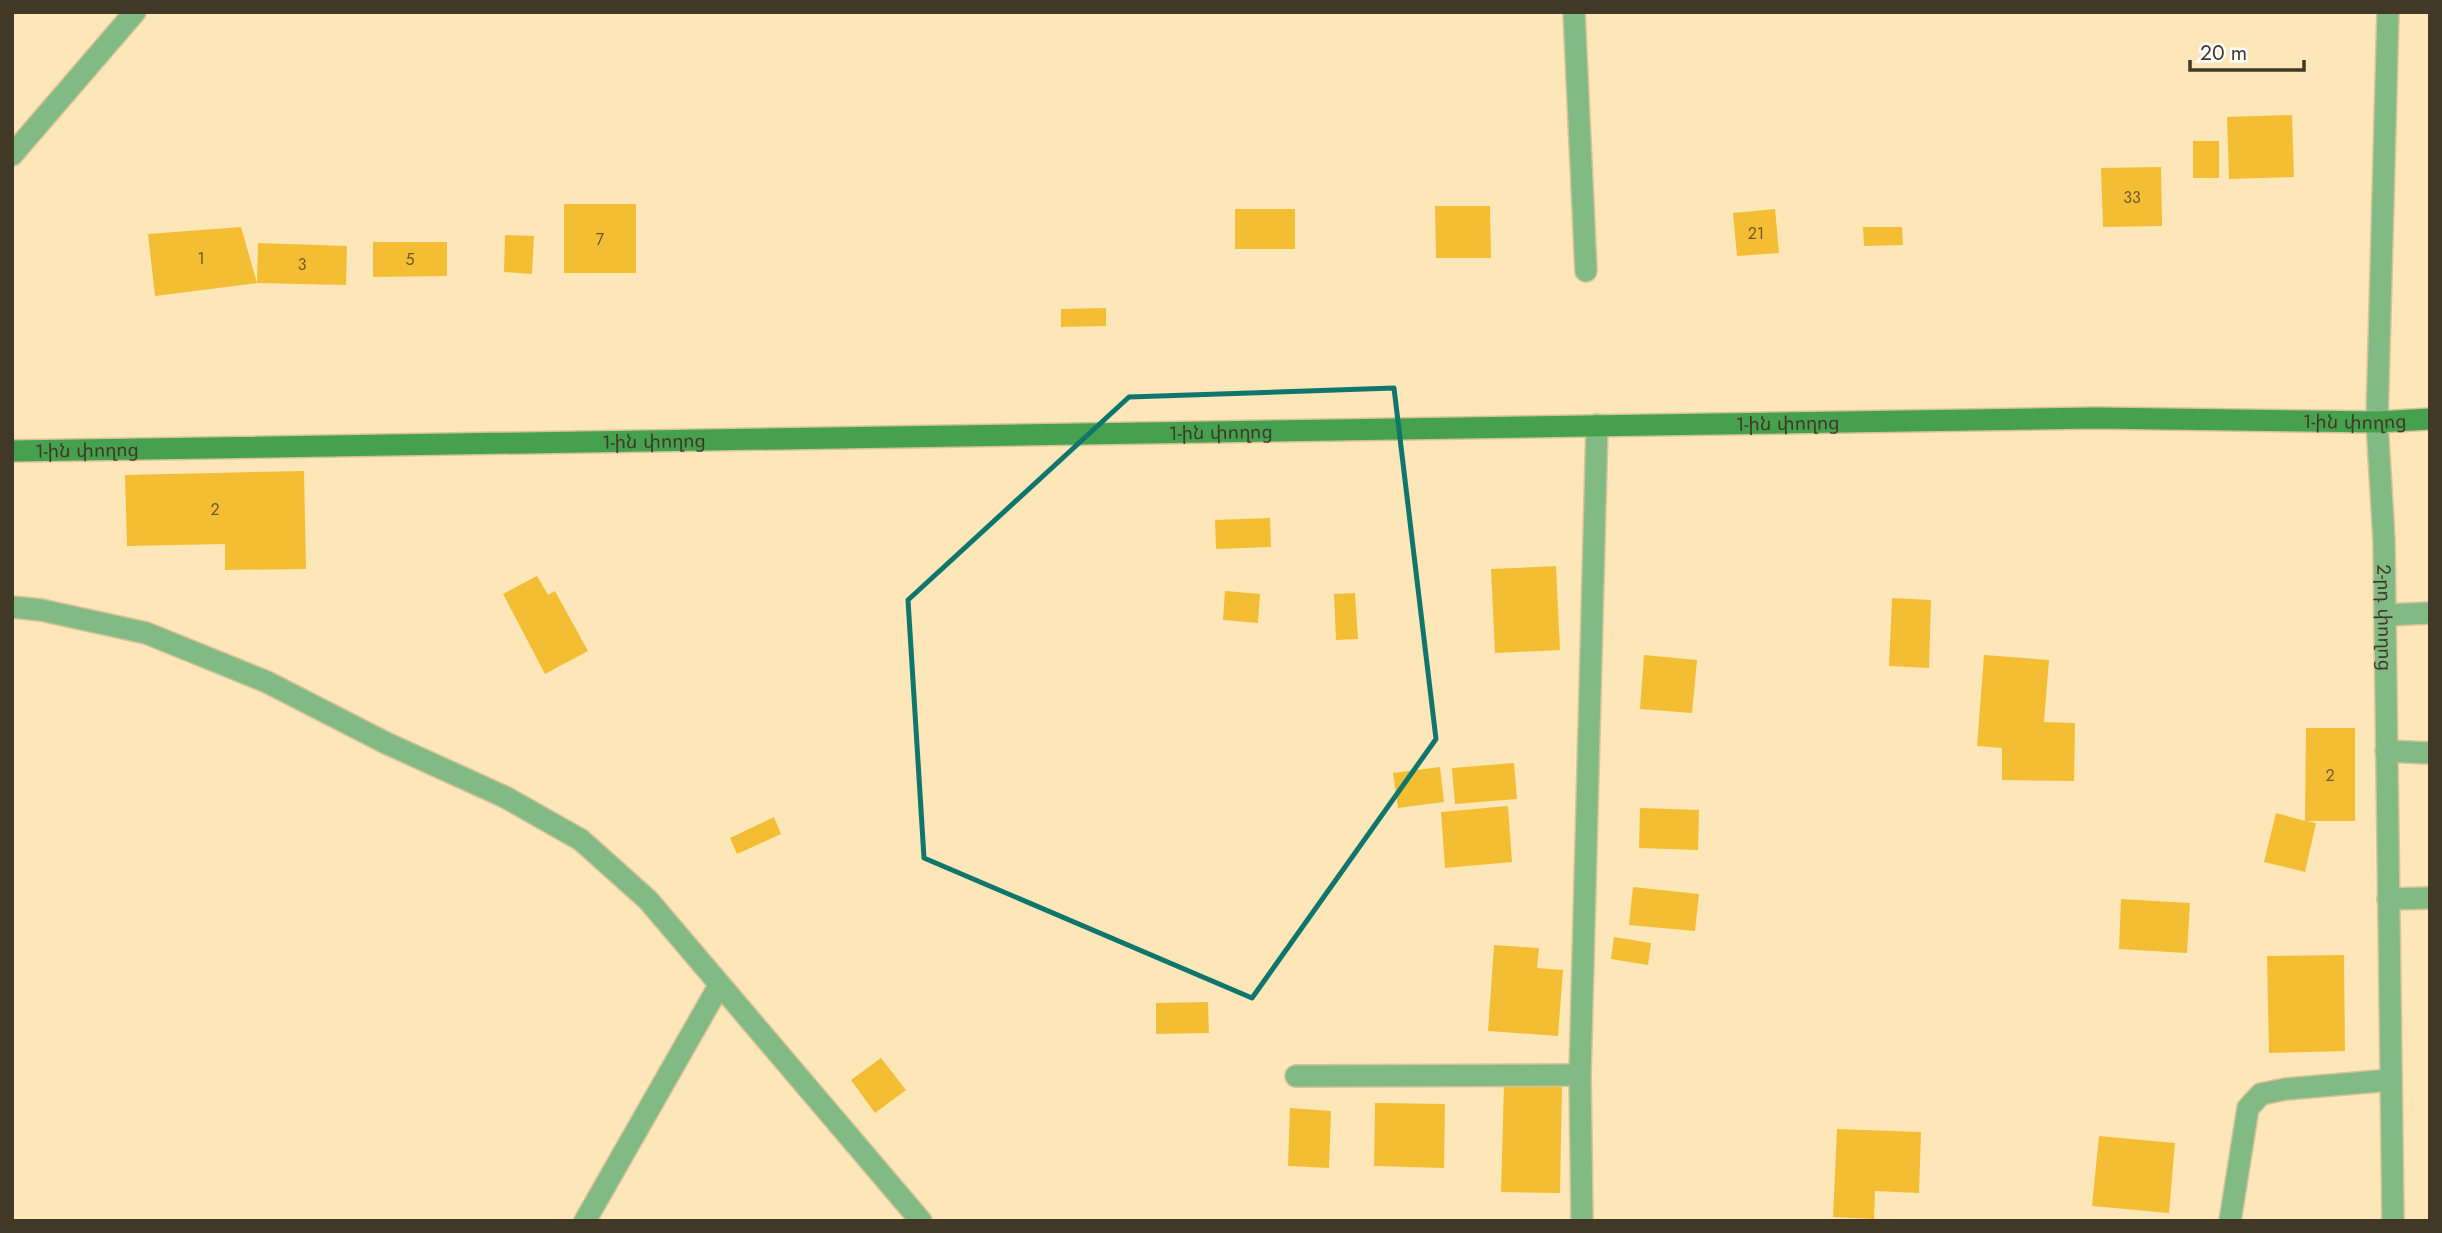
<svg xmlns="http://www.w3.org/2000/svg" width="2442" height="1233" font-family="Jost,'Noto Sans Armenian',sans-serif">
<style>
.building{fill:#f4be34}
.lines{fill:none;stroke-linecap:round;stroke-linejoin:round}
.street-casing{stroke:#d7c39a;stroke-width:24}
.secondary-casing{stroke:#d7c39a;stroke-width:24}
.street{stroke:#82ba84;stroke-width:21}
.secondary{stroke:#46a14f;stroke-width:21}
.marked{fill:none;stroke:#0f766e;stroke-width:5;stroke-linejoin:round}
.labels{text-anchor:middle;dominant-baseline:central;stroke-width:7;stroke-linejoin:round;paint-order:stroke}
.number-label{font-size:16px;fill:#6e5a29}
.street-label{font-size:19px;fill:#413825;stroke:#fff}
</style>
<rect width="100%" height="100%" fill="#fde6b7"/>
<!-- building -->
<g class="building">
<polygon points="2292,115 2294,177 2229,179 2227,117"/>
<rect x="2193" y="141" width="26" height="37"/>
<polygon points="2161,167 2162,226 2103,227 2101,168"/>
<rect x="564" y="204" width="72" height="69"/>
<polygon points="1435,206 1490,206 1491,258 1436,258"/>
<rect x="1235" y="209" width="60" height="40"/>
<polygon points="1775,209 1779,253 1737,256 1733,213"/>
<polygon points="241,227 257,283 258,243 347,246 346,285 257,283 155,296 148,234"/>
<polygon points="1863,227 1902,227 1903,245 1864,246"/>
<polygon points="505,235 534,236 532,274 504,272"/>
<polygon points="373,242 447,242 447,276 373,277"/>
<polygon points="1106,308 1106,326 1061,327 1061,309"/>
<polygon points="304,471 306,569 225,570 225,544 127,546 125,475"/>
<polygon points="1270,518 1271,547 1216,549 1215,520"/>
<polygon points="1556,566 1560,650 1495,653 1491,569"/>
<polygon points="537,576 548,595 555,591 588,651 545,674 503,594"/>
<polygon points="1225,591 1260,594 1258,623 1223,620"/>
<polygon points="1355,593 1358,639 1336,640 1334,594"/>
<polygon points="1892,598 1931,600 1929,668 1889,666"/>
<polygon points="1644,655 1697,660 1692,713 1640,709"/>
<polygon points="1984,655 2049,660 2044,722 2075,723 2074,781 2002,780 2002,748 1977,746"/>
<polygon points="2306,728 2355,728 2355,821 2306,821 2316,823 2305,872 2264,862 2276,813 2305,821"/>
<polygon points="1514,763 1517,799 1455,804 1452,768"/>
<polygon points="1440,767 1444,802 1398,808 1393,773"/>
<polygon points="1508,806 1512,862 1445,868 1441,812"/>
<polygon points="1640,808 1699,810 1698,850 1639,848"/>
<polygon points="774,817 781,834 737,854 730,838"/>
<polygon points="1633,887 1699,894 1695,931 1629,925"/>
<polygon points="2121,899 2190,903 2187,953 2119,949"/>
<polygon points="1614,937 1651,943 1648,965 1611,959"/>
<polygon points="1494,945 1539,948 1537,968 1563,970 1558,1036 1488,1031"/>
<polygon points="2344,955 2345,1051 2269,1053 2267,956"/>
<polygon points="1208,1002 1209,1033 1156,1034 1156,1003"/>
<polygon points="881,1058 906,1090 875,1113 851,1080"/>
<polygon points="1504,1084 1562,1086 1560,1193 1501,1192"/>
<polygon points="1375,1103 1445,1104 1444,1168 1374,1166"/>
<polygon points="1290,1108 1331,1111 1329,1168 1288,1166"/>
<polygon points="1837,1129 1921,1132 1919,1193 1875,1191 1874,1219 1833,1217"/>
<polygon points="2099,1136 2175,1143 2169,1213 2092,1206"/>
</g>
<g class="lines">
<!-- street casing -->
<g class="street-casing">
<g id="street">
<polyline points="1574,12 1586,271"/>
<path id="s1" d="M2388,12L2377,422L2384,540L2393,1221"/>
<polyline points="12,155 135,12"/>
<polyline points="12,607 41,610 146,633 267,682 386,743 505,797 581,840 648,900 921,1221"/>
<polyline points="2385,615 2430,613"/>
<polyline points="2386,751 2430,753"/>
<polyline points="2388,899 2430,898"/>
<polyline points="1296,1076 1580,1075"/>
<polyline points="585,1221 719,986"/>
<polyline points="1582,1221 1580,1075 1597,425"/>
<polyline points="2230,1221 2248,1108 2261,1094 2286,1089 2391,1080"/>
</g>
</g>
<!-- secondary casing -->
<g class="secondary-casing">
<g id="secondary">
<path id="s2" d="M12,451L2096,418L2377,422L2430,419"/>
</g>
</g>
<!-- street -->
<use href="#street" class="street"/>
<!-- secondary -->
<use href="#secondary" class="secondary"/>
</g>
<!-- marked area -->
<path class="marked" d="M1394,388L1436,739L1252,998L924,858L908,600L1129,397Z"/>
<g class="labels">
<!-- number labels -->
<g class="number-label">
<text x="2132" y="197">33</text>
<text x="1756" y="233">21</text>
<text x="600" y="239">7</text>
<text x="201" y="258">1</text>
<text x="410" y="259">5</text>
<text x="302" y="264">3</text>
<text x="215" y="509">2</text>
<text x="2330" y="775">2</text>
</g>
<!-- street labels -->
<g class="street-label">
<text stroke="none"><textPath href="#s2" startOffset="2343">1-ին փողոց</textPath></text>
<text stroke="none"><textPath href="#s2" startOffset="1776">1-ին փողոց</textPath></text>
<text stroke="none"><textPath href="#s2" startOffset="1209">1-ին փողոց</textPath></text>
<text stroke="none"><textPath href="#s2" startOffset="642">1-ին փողոց</textPath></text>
<text stroke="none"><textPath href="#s2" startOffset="75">1-ին փողոց</textPath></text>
<text stroke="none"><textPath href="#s1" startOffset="606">2-րդ փողոց</textPath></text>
</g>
</g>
<!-- border -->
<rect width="2442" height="1233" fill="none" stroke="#413825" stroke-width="28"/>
<!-- scale -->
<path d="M2190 60v10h114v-10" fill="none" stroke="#413825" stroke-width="3.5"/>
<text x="2200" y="60" font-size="21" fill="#413825" stroke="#ffffff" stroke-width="5" paint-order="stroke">20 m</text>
</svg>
